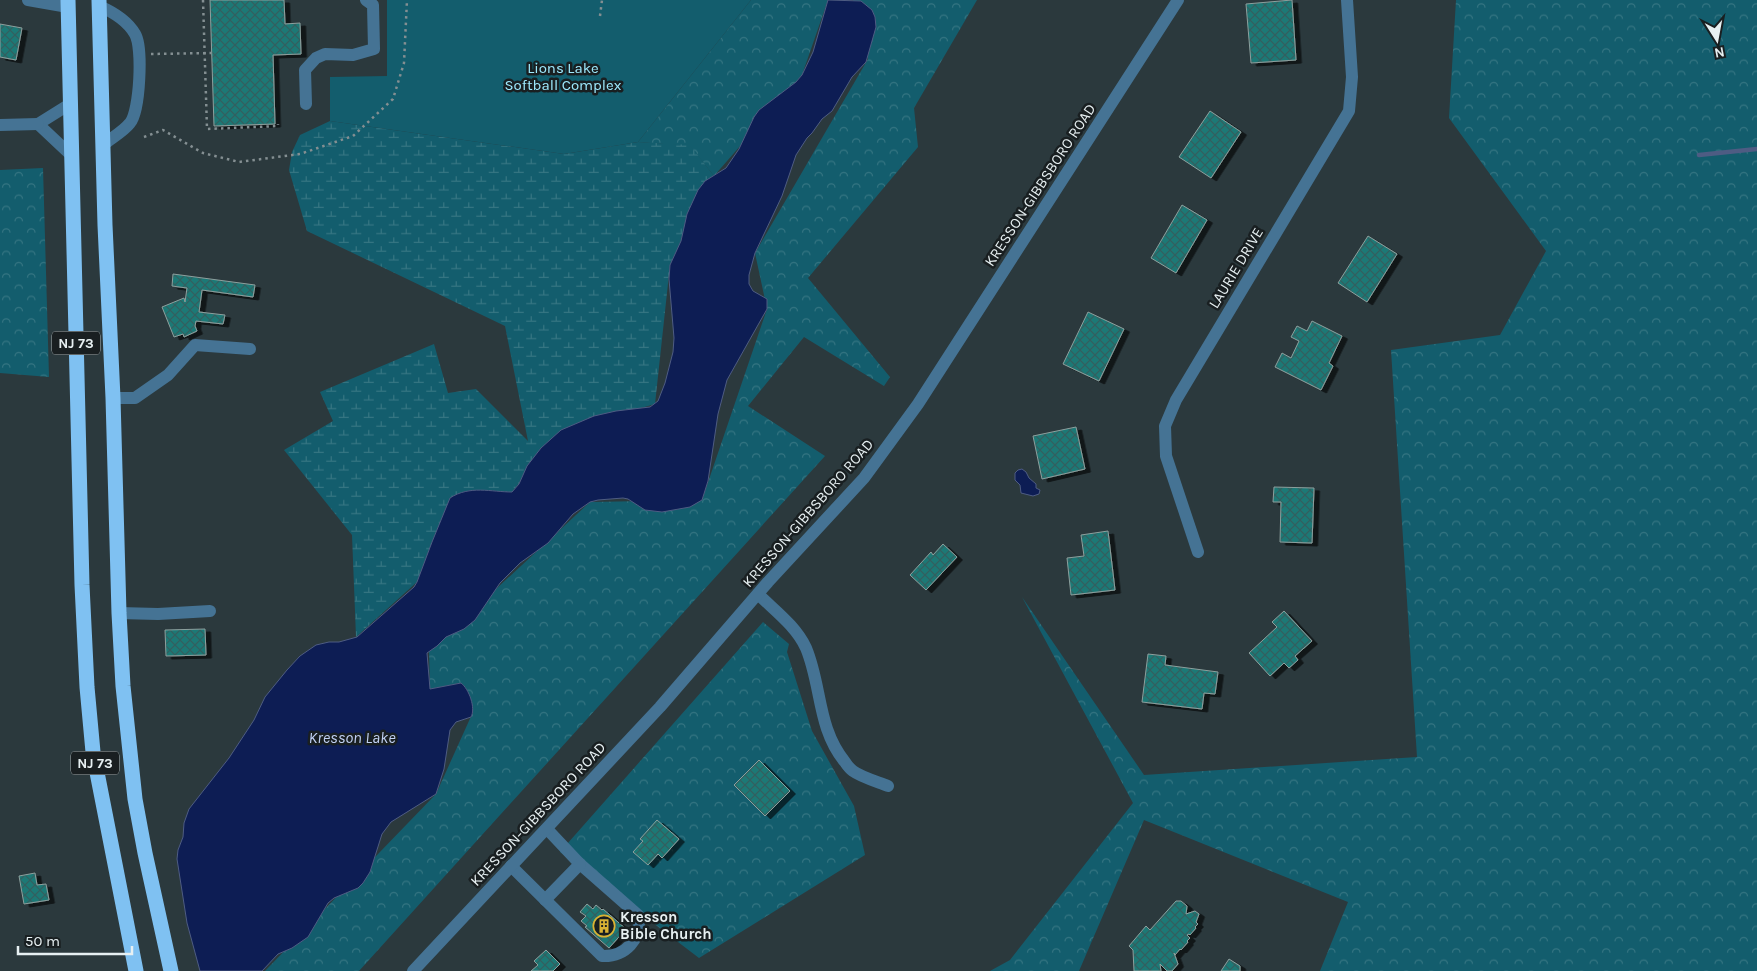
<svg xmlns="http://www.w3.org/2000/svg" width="1757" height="971" font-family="Karla,sans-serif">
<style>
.forest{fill:url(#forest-crowns)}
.wetland{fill:url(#wetland-marsh)}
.green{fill:#135d6d}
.water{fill:#0d1d54;stroke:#4e5c83}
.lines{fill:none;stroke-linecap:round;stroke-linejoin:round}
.stream{stroke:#4e5c83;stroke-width:4.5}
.building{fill:url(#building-cross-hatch);stroke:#8d9f9d;filter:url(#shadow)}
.path{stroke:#848f92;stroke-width:2.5;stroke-dasharray:2.5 4;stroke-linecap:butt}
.minor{stroke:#457394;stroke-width:12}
.highway{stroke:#7fc1f2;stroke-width:15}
.labels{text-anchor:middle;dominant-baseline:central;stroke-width:5;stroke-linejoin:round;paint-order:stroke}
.shield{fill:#191f21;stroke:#a9b1b3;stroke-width:1}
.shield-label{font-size:14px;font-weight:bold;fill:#e7f0f2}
.park-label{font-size:15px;fill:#9eeafe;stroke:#191f21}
.street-label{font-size:15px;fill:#e7f0f2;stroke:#191f21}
.poi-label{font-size:15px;font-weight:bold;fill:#e7f0f2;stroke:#191f21;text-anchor:start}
.water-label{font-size:16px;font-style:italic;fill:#c1d1f4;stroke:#191f21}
</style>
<defs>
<pattern id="forest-crowns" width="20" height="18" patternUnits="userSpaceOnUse" patternTransform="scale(1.25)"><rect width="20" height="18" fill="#135d6d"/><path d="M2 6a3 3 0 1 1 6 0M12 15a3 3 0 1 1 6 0" fill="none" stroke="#357582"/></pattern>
<pattern id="wetland-marsh" width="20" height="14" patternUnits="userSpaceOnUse" patternTransform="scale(1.25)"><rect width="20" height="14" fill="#135d6d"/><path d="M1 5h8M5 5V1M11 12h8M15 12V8" fill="none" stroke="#357582"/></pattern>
<pattern id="building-cross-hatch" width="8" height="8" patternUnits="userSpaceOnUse" patternTransform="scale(1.25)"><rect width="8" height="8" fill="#1e7976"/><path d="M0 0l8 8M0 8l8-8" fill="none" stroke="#326060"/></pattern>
<filter id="shadow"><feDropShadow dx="5.5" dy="3" stdDeviation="0" flood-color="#0009"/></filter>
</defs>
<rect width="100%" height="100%" fill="#2b393d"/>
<!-- forest -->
<g class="forest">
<polygon points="751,0 828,0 802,75 714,176 690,146 638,142"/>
<polygon points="853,0 977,0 914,108 918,147 808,278 890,377 884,386 804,337 748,406 825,456 359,971 265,971 436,794 473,712 461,683 430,689 429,651 590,502 702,500 767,309 755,253 868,59"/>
<polygon points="1456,0 1757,0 1757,971 1320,971 1348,902 1144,820 1079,971 990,971 1010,960 1133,803 1022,597 1144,775 1417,757 1391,350 1500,335 1546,251 1449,118"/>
<polygon points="43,168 49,377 0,373 0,170"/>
<polygon points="763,622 789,644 787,652 812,731 854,806 865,855 699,958 560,852"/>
</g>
<!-- wetland -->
<polygon class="wetland" points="330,121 564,154 638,142 690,145 714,176 670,265 655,404 561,431 512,492 417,582 356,637 352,535 284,450 333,421 320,392 434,344 448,393 476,389 528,441 505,326 307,231 289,170 292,152 300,135"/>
<!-- green -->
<polygon class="green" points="387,0 751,0 638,142 564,154 330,121 330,77 387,76"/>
<!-- water -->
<g class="water">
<path d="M828,0L861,1L872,10L875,17L876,27L866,62L852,77L832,111L822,119L812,133L807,138L796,155L782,196L755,253L749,275V284L753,291L767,299V309L727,380L718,414L708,481L702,500L690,507L662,512L645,510L628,499L623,498L598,500L590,502L573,514L548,543L520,563L500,583L475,620L464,629L446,637L437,646L427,653L430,689L461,683C469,689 476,708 471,717L456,722L450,730L444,769L436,794L391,822L382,834L370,872L363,883L358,888L334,898L328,903L308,937L292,948L278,954L262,971H200L187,923L177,859L178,850L183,837L184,823L189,809L229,758L254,720L265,697L287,670L300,656L316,645L329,642H339L357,637L414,587L417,582L432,542L450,498C470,485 491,492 512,492L519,484L527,466L541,448L561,430L594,416L616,411L650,407L658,401L665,383L673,352L674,338L669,279L670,265L681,241L687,214L698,190L705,181L726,168L739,149L754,117L759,110L796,82L802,75L813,52Z"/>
<polygon points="1022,469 1026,472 1029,478 1036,484 1036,488 1040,490 1039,494 1033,496 1021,493 1020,485 1015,480 1015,473 1018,470"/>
</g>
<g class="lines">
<!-- stream -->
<polyline class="stream" points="1699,155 1757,149"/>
</g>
<!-- building -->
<g class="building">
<polygon points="210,0 284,0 285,24 300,23 301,54 273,55 275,124 214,126"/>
<polygon points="1292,0 1296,60 1251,63 1246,4"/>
<polygon points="0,24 22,28 16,60 0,57"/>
<polygon points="1210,111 1241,132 1211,178 1179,157"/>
<polygon points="1182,205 1207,220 1176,273 1151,258"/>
<polygon points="1368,236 1397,254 1367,302 1338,283"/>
<polygon points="173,274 255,285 253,297 202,290 199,312 225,315 223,324 196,321 195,326 197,331 184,337 183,334 174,337 162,307 184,298 185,302 187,288 172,286"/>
<polygon points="1088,312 1124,329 1099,381 1063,364"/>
<polygon points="1312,321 1342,336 1329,363 1333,366 1321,390 1275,367 1282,353 1291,358 1299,341 1291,337 1297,326 1307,331"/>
<polygon points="1076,427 1085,469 1042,479 1033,436"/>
<polygon points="1274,487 1314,488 1312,543 1280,542 1281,502 1273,502"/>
<polygon points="1108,531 1115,590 1071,595 1067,558 1084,556 1081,535"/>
<polygon points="943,544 957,557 926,590 910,575 931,552 933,555"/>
<polygon points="1284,611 1312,641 1295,656 1298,660 1289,668 1284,663 1270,676 1249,653 1277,627 1272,622"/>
<polygon points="205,629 206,655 166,656 165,630"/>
<polygon points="1148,654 1166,656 1165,665 1218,672 1215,694 1204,693 1202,709 1142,702"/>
<polygon points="759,760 790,791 765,816 734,785"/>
<polygon points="657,820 679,839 662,858 658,854 648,865 633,852 643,841 640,839"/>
<polygon points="35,873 37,885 46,884 49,900 24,904 19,876"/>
<polygon points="1176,901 1181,901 1187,906 1186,914 1195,911 1199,914 1196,922 1198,924 1195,927 1196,928 1190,935 1189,934 1187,935 1190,938 1187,941 1188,942 1181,950 1180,949 1175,955 1174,953 1178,964 1172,971 1167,971 1160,964 1161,971 1134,971 1133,950 1129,946 1146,926 1150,930"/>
<polygon points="587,904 593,909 596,905 602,910 603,909 626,929 609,948 585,927 587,926 581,921 586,916 580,912"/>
<polygon points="546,950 560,964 553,971 531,971 538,965 534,961"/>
<polygon points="1229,959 1240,966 1240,971 1221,971"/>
</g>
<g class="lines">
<!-- path -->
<g class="path">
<polyline points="203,0 207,129 278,126 278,124"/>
<polyline points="600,16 602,0"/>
<polyline points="151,54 211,53"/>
<polyline points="144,137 163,130 203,153 239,162 300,154 353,136 393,99 404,63 407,0"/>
</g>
<!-- minor -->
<g class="minor">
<polyline points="28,0 68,7"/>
<path d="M99,6C113,12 127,20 135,34C143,47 140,111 130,123C123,132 111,138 103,145"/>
<polyline points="70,104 38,124 72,156"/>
<polyline points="306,104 305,70 316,58 325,54 353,55 374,49 373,5 366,0"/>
<polyline points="0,125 38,124"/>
<polyline points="113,398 135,398 168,375 195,345 250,349"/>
<polyline points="1198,552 1166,456 1165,426 1176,400 1349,111 1352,77 1347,0"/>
<path d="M758,594C774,610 796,626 806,648C822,686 817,728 845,762C847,765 850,769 853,771C861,777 878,782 888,786"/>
<polyline points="119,613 158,614 210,611"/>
<path d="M511,866L602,956C625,957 643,939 638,915L580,864L547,829"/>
<polyline points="545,900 580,864"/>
<polyline points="413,971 660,707 768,582 864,478 918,404 1178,0"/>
</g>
<!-- highway -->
<g class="highway">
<polyline points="68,0 82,585 87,687 93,752 136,971"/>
<polyline points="99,0 105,225 113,398 119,613 123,686 135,799 145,853 171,971"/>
</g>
</g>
<!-- icons -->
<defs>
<g id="building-ring" transform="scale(1.125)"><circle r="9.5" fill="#191f21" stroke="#d9b334" stroke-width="1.5"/><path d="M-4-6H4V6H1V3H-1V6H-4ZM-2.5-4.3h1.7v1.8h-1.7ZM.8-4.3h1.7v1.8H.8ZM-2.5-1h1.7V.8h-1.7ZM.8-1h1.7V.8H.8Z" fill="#d9b334"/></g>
</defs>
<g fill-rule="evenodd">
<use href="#building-ring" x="604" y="926"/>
</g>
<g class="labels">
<!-- shield labels -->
<g class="shield">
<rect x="52" y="331.5" width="48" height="23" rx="4"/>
<rect x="71" y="751.5" width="48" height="23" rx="4"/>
</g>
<g class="shield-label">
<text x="76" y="343">NJ 73</text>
<text x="95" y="763">NJ 73</text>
</g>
<!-- park labels -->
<g class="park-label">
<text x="563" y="68">Lions Lake<tspan x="563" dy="17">Softball Complex</tspan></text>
</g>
<!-- street labels -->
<g class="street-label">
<text transform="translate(1040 185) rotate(-57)">KRESSON-GIBBSBORO ROAD</text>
<text transform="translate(1236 268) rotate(-59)">LAURIE DRIVE</text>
<text transform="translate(808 513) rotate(-49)">KRESSON-GIBBSBORO ROAD</text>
<text transform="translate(538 814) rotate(-47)">KRESSON-GIBBSBORO ROAD</text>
</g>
<!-- poi labels -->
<g class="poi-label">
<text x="620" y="917">Kresson<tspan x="620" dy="17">Bible Church</tspan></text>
</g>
<!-- water labels -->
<g class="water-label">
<text x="352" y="737">Kresson Lake</text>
</g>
</g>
<!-- north arrow -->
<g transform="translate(1717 40) rotate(169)" stroke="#191f21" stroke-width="4" paint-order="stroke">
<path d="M0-4L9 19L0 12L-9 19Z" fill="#e7f0f2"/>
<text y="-8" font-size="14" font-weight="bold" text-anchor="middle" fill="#e7f0f2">N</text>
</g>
<!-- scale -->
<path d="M18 946v8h114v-8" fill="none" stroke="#e7f0f2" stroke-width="2.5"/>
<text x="25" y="946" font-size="15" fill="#e7f0f2" stroke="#191f21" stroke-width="4" paint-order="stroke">50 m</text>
</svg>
